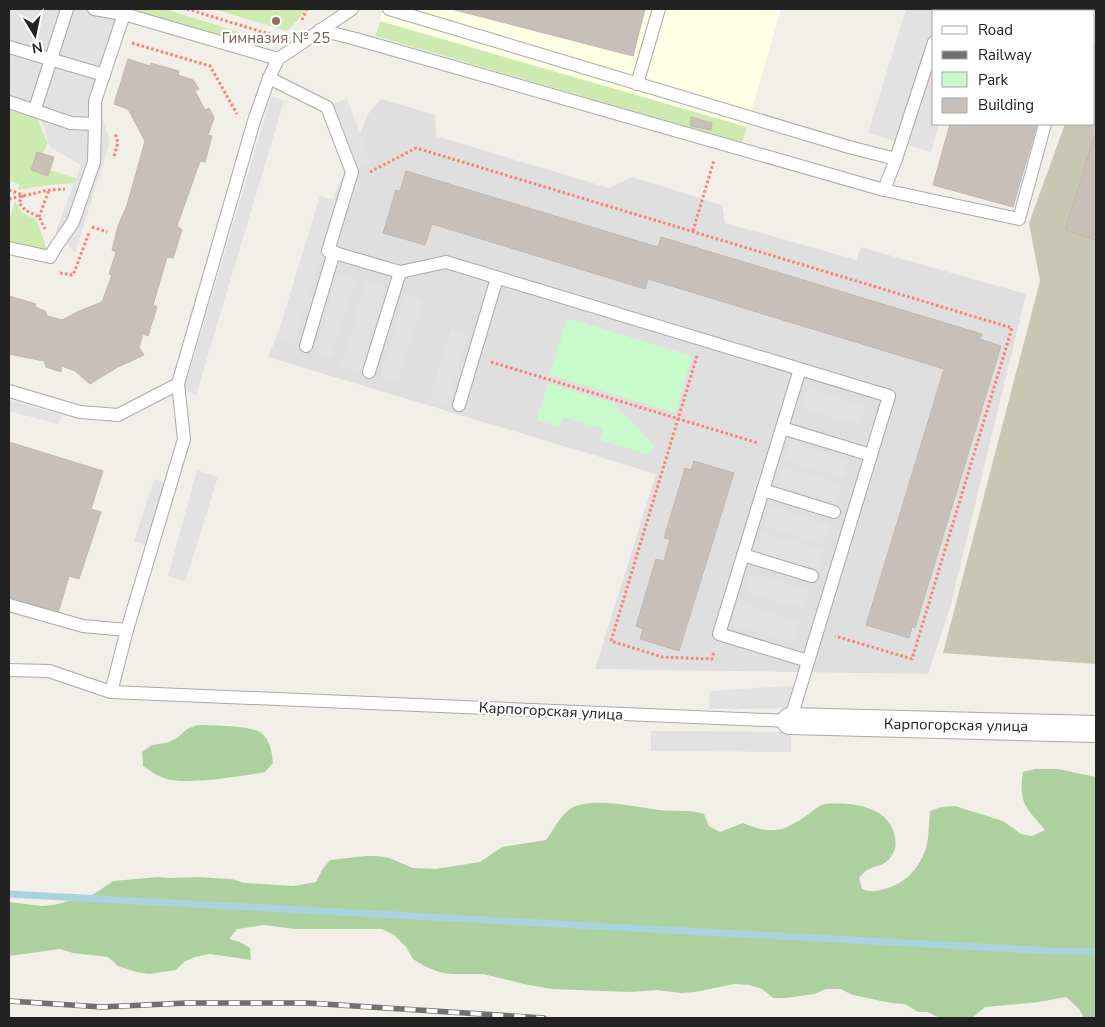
<svg xmlns="http://www.w3.org/2000/svg" width="1105" height="1027" font-family="'Nunito Sans',sans-serif">
<style>
.residential{fill:#e0dfdf}
.education{fill:#ffffe5}
.construction{fill:#c7c7b4}
.grass{fill:#cdebb0}
.forest{fill:#add19e}
.park{fill:#c8facc}
.parking{fill:#e2e2e2}
.lines{fill:none;stroke-linecap:round;stroke-linejoin:round}
.stream{stroke:#aad3df;stroke-width:7}
.building{fill:#c7bfb8;stroke:#c4b6ab}
.service-casing{stroke:#a9a9a9;stroke-width:14}
.minor-casing{stroke:#a9a9a9;stroke-width:28}
.path{stroke:#fa8072;stroke-width:3;stroke-dasharray:2.5 2.5;stroke-linecap:butt}
.service{stroke:#fff;stroke-width:12}
.minor{stroke:#fff;stroke-width:26}
.rail-casing{stroke:#707070;stroke-width:5.5}
.rail{stroke:#fff;stroke-width:4;stroke-dasharray:11;stroke-linecap:butt}
.education-dot{fill:#8d6e63;stroke:#fff;stroke-width:2}
.labels{text-anchor:middle;dominant-baseline:central;stroke-width:4.5;stroke-linejoin:round;paint-order:stroke}
.education-label{font-size:15px;fill:#785e54;stroke:#fff}
.street-label{font-size:15px;fill:#222;stroke:#fff}
</style>
<rect width="100%" height="100%" fill="#f2efe9"/>
<!-- residential -->
<polygon class="residential" points="381,99 435,115 436,136 609,188 632,177 722,205 725,223 857,260 860,247 1026,294 950,608 928,674 595,669 656,474 268,357 368,114"/>
<!-- education -->
<polygon class="education" points="383,9 781,9 742,143 375,36"/>
<!-- construction -->
<polygon class="construction" points="1096,39 1096,664 943,653 1040,281 1029,223 1065,124 1094,124 1094,46"/>
<!-- grass -->
<g class="grass">
<polygon points="127,9 165,9 239,32 236,42"/>
<polygon points="214,9 308,9 287,31"/>
<polygon points="380,21 747,127 742,143 375,36"/>
<polygon points="9,110 37,119 48,143 37,166 78,179 78,183 49,185 18,190 19,184 9,181"/>
<polygon points="15,201 22,213 36,219 50,257 9,246 9,221"/>
</g>
<!-- forest -->
<g class="forest">
<path d="M198,725C210,725 251,726 260,732C270,739 272,752 273,763L265,772C244,776 187,785 167,779C158,777 151,771 143,766L142,752L152,745L166,743L177,738L187,729Z"/>
<path d="M1035,769H1058L1096,777V1018H1084L1079,1009L1066,997L1039,1002L985,1007L972,1018H940L927,1012H918L905,1004L891,1003L853,995L840,989H826L814,994L786,998H773L762,989L749,985L734,984L695,992L681,993L657,990L630,992L552,989L524,984L483,974H451L439,972L424,966L413,959L406,947L394,935L382,929H295L264,925L237,929L229,939L240,942L250,948L251,960L210,954L195,957L184,962L176,970L149,974L136,972L118,966L108,957L73,953L60,949L9,956V902L42,906L54,905L94,894L113,881L158,877L170,878L197,877L231,879L245,883L293,886L316,882L322,870L330,860L366,856H377L389,858L413,868L436,869L480,862L502,847L546,840C553,831 560,816 570,809C590,796 636,807 658,810C674,812 690,809 704,814L709,826L720,832L743,823C773,836 785,831 810,813C814,810 820,804 826,804C851,802 890,806 895,837C896,844 896,849 892,855C886,866 877,865 867,870C864,872 861,876 859,878L862,889C872,893 878,891 888,888C910,881 925,861 928,838C929,829 929,820 930,811L941,807L955,806L1003,821L1021,834L1032,836L1045,830C1027,808 1018,804 1023,772Z"/>
</g>
<!-- park -->
<g class="park">
<polygon points="567,318 692,356 675,413 550,375"/>
<polygon points="548,383 613,403 654,445 651,455 600,440 603,429 563,417 559,427 537,420"/>
</g>
<!-- parking -->
<g class="parking">
<polygon points="9,9 124,9 127,21 99,109 110,141 75,253 56,231 81,165 50,147 40,115 9,105"/>
<polygon points="906,9 974,9 973,11 934,11 934,124 939,124 931,152 868,133"/>
<polygon points="271,96 284,101 196,395 184,390"/>
<polygon points="347,99 371,162 356,168 332,104"/>
<polygon points="320,196 338,201 294,345 276,340"/>
<polygon points="338,274 356,279 332,357 315,352"/>
<polygon points="366,282 385,288 360,371 341,365"/>
<polygon points="405,294 423,300 398,382 380,377"/>
<polygon points="451,329 468,334 448,403 430,397"/>
<polygon points="806,388 866,406 860,425 800,407"/>
<polygon points="9,400 62,415 58,424 9,411"/>
<polygon points="789,442 849,460 844,478 784,461"/>
<polygon points="782,467 842,484 836,503 776,485"/>
<polygon points="197,470 218,477 185,582 168,576"/>
<polygon points="154,479 171,485 152,547 134,542"/>
<polygon points="770,507 830,525 824,544 764,526"/>
<polygon points="762,532 822,550 816,568 757,550"/>
<polygon points="750,573 809,591 804,609 744,591"/>
<polygon points="738,603 800,622 794,643 732,624"/>
<polygon points="804,685 798,708 709,709 710,691"/>
<polygon points="651,731 791,732 791,752 651,751"/>
</g>
<g class="lines">
<!-- stream -->
<polyline class="stream" points="9,894 1054,951 1096,952"/>
</g>
<!-- building -->
<g class="building">
<polygon points="451,9 645,9 633,56"/>
<polygon points="983,9 1008,9 1017,11 982,11"/>
<polygon points="128,59 150,66 151,63 179,71 178,75 193,80 199,89 195,91 205,110 209,108 214,118 208,135 212,136 205,162 200,161 177,226 182,230 173,258 167,257 153,305 157,307 148,336 143,334 139,347 144,355 116,368 90,384 75,371 62,366 61,372 46,367 44,361 9,354 9,296 36,304 35,307 45,311 47,316 62,320 79,311 102,302 112,275 109,274 116,252 112,250 118,226 127,205 145,141 128,109 114,104"/>
<polygon points="691,117 712,123 711,130 690,126"/>
<polygon points="950,124 1037,124 1013,207 933,185"/>
<polygon points="1096,131 1096,240 1065,230"/>
<polygon points="37,152 54,157 48,176 31,170"/>
<polygon points="406,171 658,247 661,237 982,334 980,339 1001,346 915,628 912,627 909,638 866,625 944,369 648,279 645,289 432,224 425,245 383,233 396,190 400,191"/>
<polygon points="9,442 103,471 91,509 101,512 79,579 69,576 58,613 9,597"/>
<polygon points="694,461 734,473 679,651 640,639 643,629 636,626 656,559 664,561 670,539 664,538 685,468 691,470"/>
</g>
<g class="lines">
<!-- service casing -->
<g class="service-casing">
<g id="service">
<polyline points="94,9 124,14 278,59"/>
<polyline points="389,9 849,147 896,159"/>
<polyline points="1067,9 1076,11"/>
<polyline points="944,11 944,9"/>
<polyline points="320,30 356,39 884,190"/>
<polyline points="934,42 896,159 884,190 1019,219 1045,124"/>
<polyline points="9,47 104,75"/>
<polyline points="637,84 659,9"/>
<polyline points="9,102 71,123 95,124 95,101 124,14"/>
<polyline points="35,109 67,9"/>
<polyline points="9,248 50,257 55,248 73,222 94,162 95,124"/>
<polyline points="306,346 334,252"/>
<polyline points="800,369 719,634 808,661"/>
<polyline points="369,372 400,272"/>
<polyline points="9,391 80,412 118,415 178,384 254,121 269,78 278,59 352,9"/>
<polyline points="459,405 497,278"/>
<polyline points="782,428 871,455"/>
<polyline points="763,490 834,512"/>
<polyline points="743,555 812,576"/>
<polyline points="9,605 83,626 127,630"/>
<polyline points="9,670 49,671 111,692 790,721 889,396 446,262 400,272 328,251 352,172 327,107 269,78"/>
<polyline points="111,692 127,630 184,439 178,384"/>
</g>
</g>
<!-- minor casing -->
<g class="minor-casing">
<polyline id="minor" points="790,721 1096,729"/>
</g>
<!-- path -->
<g class="path">
<polyline points="187,9 279,37"/>
<polyline points="302,20 307,9"/>
<polyline points="132,43 210,66 237,114"/>
<polyline points="114,156 118,143 115,133"/>
<polyline points="370,172 416,148 1012,328 912,659 835,636"/>
<polyline points="9,190 23,195 19,203 25,210 39,217 45,229"/>
<polyline points="9,199 49,190 65,189"/>
<polyline points="39,217 49,190"/>
<polyline points="92,227 107,232"/>
<polyline points="693,231 714,160"/>
<polyline points="60,273 73,275 89,233"/>
<polyline points="697,356 611,641 662,657 712,659 714,651"/>
<polyline points="491,362 758,443"/>
</g>
<!-- service -->
<use href="#service" class="service"/>
<!-- minor -->
<use href="#minor" class="minor"/>
<!-- rail casing -->
<g class="rail-casing">
<polyline id="rail" points="9,1001 102,1007 187,1003 307,1003 544,1018"/>
</g>
<!-- rail -->
<use href="#rail" class="rail"/>
</g>
<!-- markers -->
<circle class="education-dot" cx="276" cy="21" r="5"/>
<g class="labels">
<!-- education labels -->
<g class="education-label">
<text x="276" y="38">Гимназия № 25</text>
</g>
<!-- street labels -->
<g class="street-label">
<text transform="translate(551 711) rotate(3)">Карпогорская улица</text>
<text transform="translate(956 725) rotate(1)">Карпогорская улица</text>
</g>
</g>
<!-- border -->
<rect width="1105" height="1027" fill="none" stroke="#222222" stroke-width="20"/>
<!-- legend -->
<rect x="932" y="10" width="162" height="115" fill="#ffffff" stroke="#a7a7a7"/>
<rect x="942" y="26" width="25" height="8" fill="#ffffff" stroke="#a7a7a7"/>
<text x="978" y="35" font-size="15" fill="#222222">Road</text>
<rect x="942" y="51" width="25" height="8" fill="#707070" stroke="#a7a7a7"/>
<text x="978" y="60" font-size="15" fill="#222222">Railway</text>
<rect x="942" y="72" width="25" height="15" fill="#c8facc" stroke="#a7a7a7"/>
<text x="978" y="85" font-size="15" fill="#222222">Park</text>
<rect x="942" y="98" width="25" height="15" fill="#c7bfb8" stroke="#a7a7a7"/>
<text x="978" y="110" font-size="15" fill="#222222">Building</text>
<!-- north arrow -->
<g transform="translate(35 35) rotate(170)" stroke="#ffffff" stroke-width="4" paint-order="stroke">
<path d="M0-4L9 19L0 12L-9 19Z" fill="#222222"/>
<text y="-8" font-size="14" font-weight="bold" text-anchor="middle" fill="#222222">N</text>
</g>
</svg>
